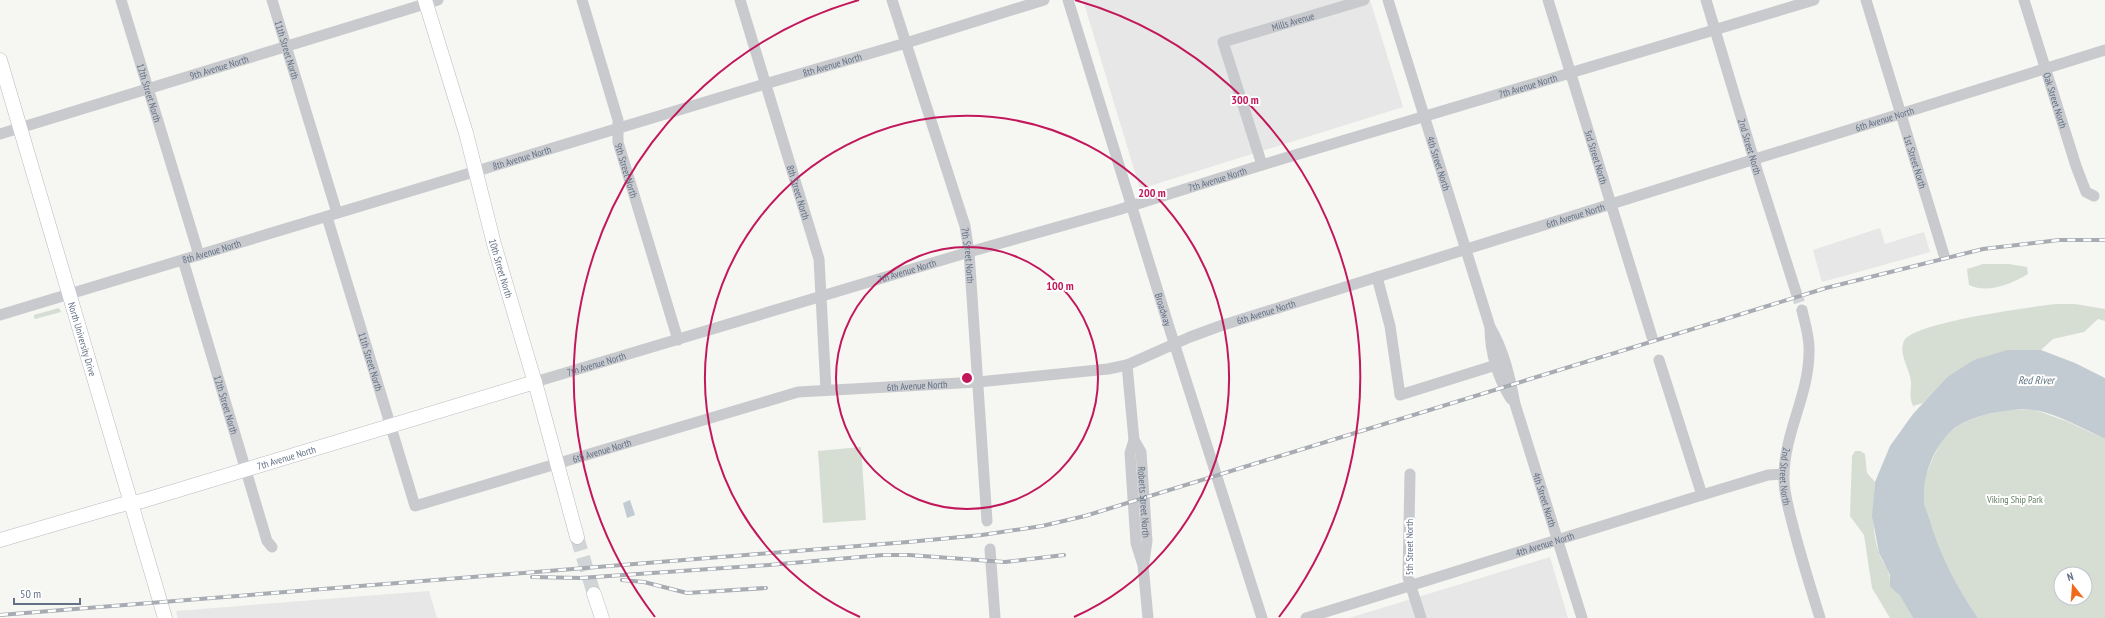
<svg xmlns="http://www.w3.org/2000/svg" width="2105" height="618" font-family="'PT Sans Narrow',sans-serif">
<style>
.built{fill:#e6e7e6}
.green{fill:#d6ded3;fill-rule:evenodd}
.water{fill:#c3cbd2}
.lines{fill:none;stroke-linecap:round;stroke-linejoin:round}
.minor-tunnel{stroke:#d1d5d7;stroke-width:11;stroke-dasharray:11 5.5;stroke-linecap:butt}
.major-tunnel{stroke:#d1d5d7;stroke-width:14;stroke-dasharray:14 7;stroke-linecap:butt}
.major-casing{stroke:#b8bbc0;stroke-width:15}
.minor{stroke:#c8cace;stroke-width:11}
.major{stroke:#fff;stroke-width:14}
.rail-casing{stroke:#a7abb2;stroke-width:4}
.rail{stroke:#fff;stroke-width:2.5;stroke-dasharray:8;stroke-linecap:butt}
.ring{fill:none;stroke:#c2185b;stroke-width:2}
.labels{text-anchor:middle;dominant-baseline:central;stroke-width:4;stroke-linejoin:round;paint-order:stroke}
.street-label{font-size:10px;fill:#637185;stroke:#fff}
.park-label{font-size:10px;fill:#647c62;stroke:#fff}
.water-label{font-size:11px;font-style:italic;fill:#5f7382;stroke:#fff}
.centre{fill:#c2185b;stroke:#fff;stroke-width:2}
.ring-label{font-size:12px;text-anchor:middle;font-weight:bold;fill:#c2185b;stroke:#fff;stroke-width:4;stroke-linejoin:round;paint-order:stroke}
</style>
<rect width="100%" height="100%" fill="#f6f6f2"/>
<!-- built -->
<g class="built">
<polygon points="1083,0 1370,0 1403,107 1140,189"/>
<polygon points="1880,228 1885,244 1924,232 1930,252 1822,282 1813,250"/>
<polygon points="1550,557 1568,618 1349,618"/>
<polygon points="429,591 437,618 178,618 176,611"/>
</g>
<!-- green -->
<g class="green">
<path d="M1983,264H2009L2027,267L2028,274C2011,284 1988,294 1969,285L1967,269Z"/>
<path d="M2056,304H2075L2105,309V321L2098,319L2084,332L2053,339L2041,350H2007L1947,377L1923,403L1913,406C1909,397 1911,391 1911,382C1910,369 1898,354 1904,341C1913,322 2032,307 2056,304Z"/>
<polygon points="59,308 61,312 35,319 34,318 34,315"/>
<path d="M2006,410H2035L2066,421L2105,439V618H1978C1957,586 1930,541 1924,502C1922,486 1927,471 1933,458C1937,449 1944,436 1952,430C1968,418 1988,414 2006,410ZM2061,574H2085V598H2061Z"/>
<polygon points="861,447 866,520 823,523 818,451"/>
<path d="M1855,451H1860L1865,454L1867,473L1875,482C1873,506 1871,529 1879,553C1884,568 1891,568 1890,587L1900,596L1913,618H1890L1872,588L1864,535L1850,516L1852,456Z"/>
</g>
<!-- water -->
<g class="water">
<path d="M2007,350H2041L2075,363L2105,378V439C2084,429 2057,414 2035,410C2012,407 1968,415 1951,431C1933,449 1923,475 1924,500C1924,506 1927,512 1929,518C1939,554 1957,587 1978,618H1913L1900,596L1890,587V575L1879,553L1872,516L1875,482L1890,446L1913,414L1947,377L1974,360Z"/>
<polygon points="630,500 635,515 627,518 623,503"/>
</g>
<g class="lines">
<!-- minor-tunnel -->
<polyline class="minor-tunnel" points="1796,292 1802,310"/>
<!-- major-tunnel -->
<polyline class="major-tunnel" points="577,537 594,594"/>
<!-- major casing -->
<g class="major-casing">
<g id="major">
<path id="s21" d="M425,0L466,133L494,244L538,393L577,537"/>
<path id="s22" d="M0,60L165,618"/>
<path id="s23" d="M0,540L120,505L142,501L535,382"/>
<polyline points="594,594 602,618"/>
</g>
</g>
<!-- minor -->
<g class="minor">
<path id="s1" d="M121,0L199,255"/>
<path id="s2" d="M272,0L337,213"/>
<path id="s3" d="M582,0L618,120V142L678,340"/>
<path id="s4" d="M740,0L819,259L826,390"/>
<path id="s5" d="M892,0L965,226L969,252L987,521"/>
<path id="s6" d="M1068,0L1169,327L1262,618"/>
<path id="s7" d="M1388,0L1490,327C1504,350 1510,378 1515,404L1582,618"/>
<path id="s8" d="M1548,0L1652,337"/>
<path id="s9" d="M1706,0L1758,173L1796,292"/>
<path id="s10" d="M1866,0L1944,255"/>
<path id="s11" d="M2024,0L2076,166L2086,192L2094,196"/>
<path id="s12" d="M0,134L438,0"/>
<path id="s13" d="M1262,165L1223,42L1364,0"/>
<path id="s14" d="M327,217L415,506L798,392L978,382L1108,369L1127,365L1190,337L1220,326L2105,50"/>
<path id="s15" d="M183,260L267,541L272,547"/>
<polyline points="1377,277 1390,326 1400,395 1496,365"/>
<path id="s16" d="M1802,310C1805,324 1810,338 1809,352C1809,394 1785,432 1784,474C1783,489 1788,507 1792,522C1800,554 1810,586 1820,618"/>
<path id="s17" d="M0,315L765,84L906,43L1044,0"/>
<path d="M1490,328C1490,352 1498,379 1511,399"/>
<polyline points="1659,360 1702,495"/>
<polyline points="1127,365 1134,440 1130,453 1136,543 1143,565 1148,618"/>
<path id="s18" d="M535,382L969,252L1118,210L1262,165L1814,0"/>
<path id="s19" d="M1134,440L1141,452L1147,541L1144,562"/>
<polyline points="1410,474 1408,577 1421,618"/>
<polyline points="990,549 995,618"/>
<path id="s20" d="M1306,618L1702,495L1768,475L1784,474"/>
</g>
<!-- major -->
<use href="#major" class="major"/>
<!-- rail casing -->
<g class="rail-casing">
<g id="rail">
<polyline points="532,577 580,578 769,565 883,555 909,555 1005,562 1064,555"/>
<polyline points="622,580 644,582 687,593 766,588"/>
<polyline points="0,615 908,542 982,535 1042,526 1085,516 1826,288 1983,249 2059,240 2105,240"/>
</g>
</g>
<!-- rail -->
<use href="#rail" class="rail"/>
</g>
<!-- distance rings -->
<g class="ring">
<circle cx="967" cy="378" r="131"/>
<path d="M860 617A262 262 0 1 1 1074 617"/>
<path d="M655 617A393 393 0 0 1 859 0M1075 0A393 393 0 0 1 1279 617"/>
</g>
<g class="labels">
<!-- street labels -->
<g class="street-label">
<text stroke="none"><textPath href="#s13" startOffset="202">Mills Avenue</textPath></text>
<text stroke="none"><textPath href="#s2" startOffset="52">11th Street North</textPath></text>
<text stroke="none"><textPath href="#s17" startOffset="869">8th Avenue North</textPath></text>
<text stroke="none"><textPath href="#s12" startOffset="229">9th Avenue North</textPath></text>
<text stroke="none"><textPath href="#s18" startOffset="1036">7th Avenue North</textPath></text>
<text stroke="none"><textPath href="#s1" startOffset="97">12th Street North</textPath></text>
<text stroke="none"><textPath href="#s11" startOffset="105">Oak Street North</textPath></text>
<text stroke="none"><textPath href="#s14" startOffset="1829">6th Avenue North</textPath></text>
<text stroke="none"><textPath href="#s9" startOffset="153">2nd Street North</textPath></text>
<text stroke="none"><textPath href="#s8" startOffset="164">3rd Street North</textPath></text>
<text stroke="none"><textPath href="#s17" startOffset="545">8th Avenue North</textPath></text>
<text stroke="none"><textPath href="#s10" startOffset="169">1st Street North</textPath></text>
<text stroke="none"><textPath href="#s7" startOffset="171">4th Street North</textPath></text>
<text stroke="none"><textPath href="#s3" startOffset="177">9th Street North</textPath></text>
<text stroke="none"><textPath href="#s18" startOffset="712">7th Avenue North</textPath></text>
<text stroke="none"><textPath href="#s4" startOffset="201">8th Street North</textPath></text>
<text stroke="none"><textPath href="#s14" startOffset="1505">6th Avenue North</textPath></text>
<text stroke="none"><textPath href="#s17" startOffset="221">8th Avenue North</textPath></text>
<text stroke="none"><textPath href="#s5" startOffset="267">7th Street North</textPath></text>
<text stroke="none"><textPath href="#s21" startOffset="279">10th Street North</textPath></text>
<text stroke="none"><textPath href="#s18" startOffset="388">7th Avenue North</textPath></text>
<text stroke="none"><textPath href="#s6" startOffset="324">Broadway</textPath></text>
<text stroke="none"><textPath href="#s14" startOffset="1181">6th Avenue North</textPath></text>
<text stroke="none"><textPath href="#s22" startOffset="291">North University Drive</textPath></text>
<text stroke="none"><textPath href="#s14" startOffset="151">11th Street North</textPath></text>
<text stroke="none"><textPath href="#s18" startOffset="64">7th Avenue North</textPath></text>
<text stroke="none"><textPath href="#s14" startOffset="821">6th Avenue North</textPath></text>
<text stroke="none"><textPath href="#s15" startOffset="151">12th Street North</textPath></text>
<text stroke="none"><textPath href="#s14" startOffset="497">6th Avenue North</textPath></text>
<text stroke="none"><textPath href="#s23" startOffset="298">7th Avenue North</textPath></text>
<text stroke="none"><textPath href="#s16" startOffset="170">2nd Street North</textPath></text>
<text stroke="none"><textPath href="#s7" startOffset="524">4th Street North</textPath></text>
<text stroke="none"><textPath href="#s19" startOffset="64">Roberts Street North</textPath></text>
<text stroke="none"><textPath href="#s20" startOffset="250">4th Avenue North</textPath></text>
<text transform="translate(1409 547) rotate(-90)">5th Street North</text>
</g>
<!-- park labels -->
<g class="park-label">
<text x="2015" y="499">Viking Ship Park</text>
</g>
<!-- water labels -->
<g class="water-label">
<text x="2036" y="380">Red River</text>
</g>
</g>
<circle cx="967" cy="378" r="6" class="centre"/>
<g class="ring-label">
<text x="1245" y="104">300 m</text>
<text x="1152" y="197">200 m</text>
<text x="1060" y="290">100 m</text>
</g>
<!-- north arrow -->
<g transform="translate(2073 586) rotate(343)"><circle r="19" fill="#ffffff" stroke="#c1c6ce"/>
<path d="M0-3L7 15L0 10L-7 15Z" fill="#ef6a19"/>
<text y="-6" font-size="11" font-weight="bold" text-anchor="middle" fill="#637185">N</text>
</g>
<!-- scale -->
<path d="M14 598v6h66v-6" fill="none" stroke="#637185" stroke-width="2"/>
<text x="20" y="598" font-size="12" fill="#637185" stroke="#ffffff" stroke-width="3" paint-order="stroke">50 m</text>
</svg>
